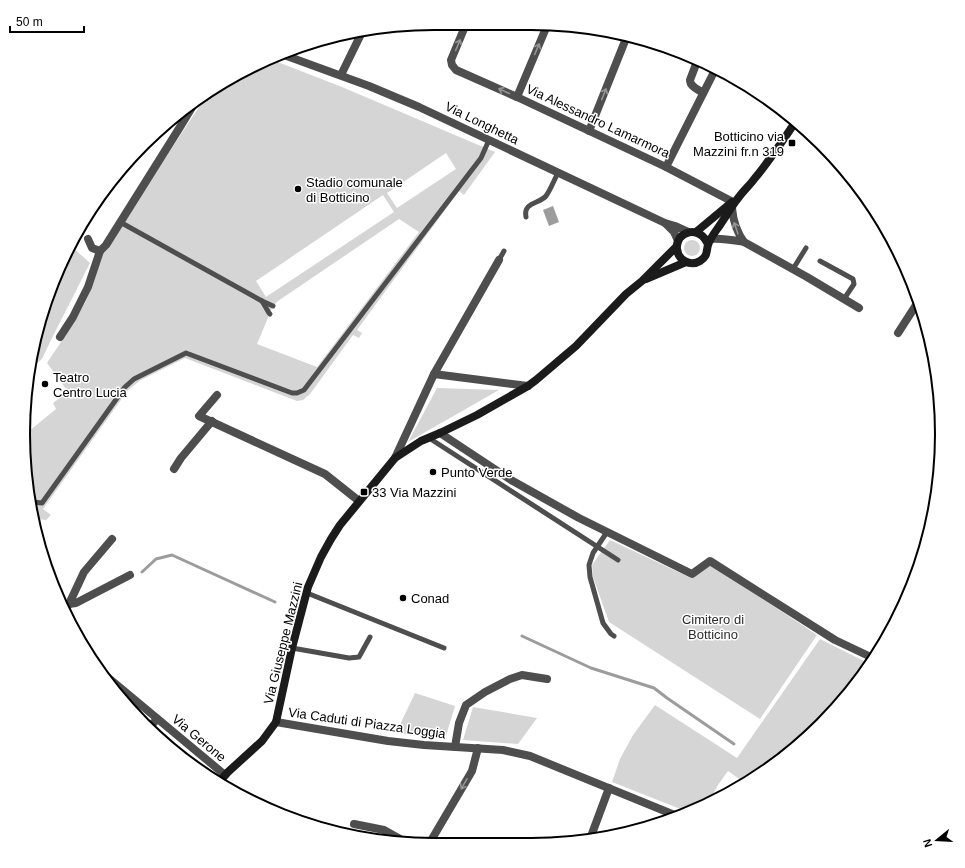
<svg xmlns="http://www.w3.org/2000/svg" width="965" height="868" font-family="Arial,sans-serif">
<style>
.green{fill:#d5d5d5;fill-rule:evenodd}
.water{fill:#9c9c9c}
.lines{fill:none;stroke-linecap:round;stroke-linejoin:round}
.stream{stroke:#9c9c9c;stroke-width:3}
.lane{stroke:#4e4e4e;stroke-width:5}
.street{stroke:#4e4e4e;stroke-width:8}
.secondary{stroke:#1b1b1b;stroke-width:8}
.oneway{stroke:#959595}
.poi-dot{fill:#000;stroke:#fff;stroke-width:1.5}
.labels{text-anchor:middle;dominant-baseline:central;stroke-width:3;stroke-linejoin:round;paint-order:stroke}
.street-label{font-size:13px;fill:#000;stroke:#fff}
.poi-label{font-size:13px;fill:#000;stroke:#fff;text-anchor:start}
.park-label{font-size:13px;fill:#2c2c2c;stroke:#fff}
.rim{fill:none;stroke:#000;stroke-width:2}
</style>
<rect width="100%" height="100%" fill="#fff"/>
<!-- green -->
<g class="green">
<path d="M270,59L342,87L495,152L464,195L459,191L357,330L362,333L359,338L353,335L310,394L303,400L297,401L185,358L141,380L128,390L43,509L51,515L46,520L38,519L34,517L23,436L56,409L53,403L68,392L47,363C60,343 74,324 85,303C92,289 99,268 102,253L209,92L252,65ZM446,153L456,169L397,208L387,193ZM383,195L394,212L266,297L256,281ZM399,219L419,232L317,367L257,344L273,306L278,301Z"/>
<circle cx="692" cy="248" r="8"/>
<polygon points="70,245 90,263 51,340 42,359 29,370 31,354 65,252"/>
<polygon points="437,388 499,390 408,442"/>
<polygon points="610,540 691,578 711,564 817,635 760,719 609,622 593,577 592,565"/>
<polygon points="820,639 870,664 840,705 781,760 745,783 728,771 718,785 707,805 688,812 612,782 620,759 633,735 655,705 737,758"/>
<polygon points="415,693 455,706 445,739 396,733"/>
<polygon points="473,707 537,718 518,744 463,740"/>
</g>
<!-- water -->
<polygon class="water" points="553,206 559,222 549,226 543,210"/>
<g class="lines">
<!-- stream -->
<g class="stream">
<polyline points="142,572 156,559 172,555 275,602"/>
<polyline points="57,593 61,593"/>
<polyline points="522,636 591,668 654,688 667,698 734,744"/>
</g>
<!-- lane -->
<g class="lane">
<path d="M526,217C523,202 539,204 546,196C551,189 554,180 558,173"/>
<polyline points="120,222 262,301 273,306"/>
<polyline points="499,260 504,251"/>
<polyline points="820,261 853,279 854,284 844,299"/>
<polyline points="793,269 806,248"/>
<polyline points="262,301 269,313 270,314"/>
<polyline points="429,438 618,560"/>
<polyline points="32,502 42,503 125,387 134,379 186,353 292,393 297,393 304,390 481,158 489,140"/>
<polyline points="607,532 593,553 589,565 590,577 603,623 611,634 614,636"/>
<polyline points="307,593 444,648"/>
<polyline points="292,648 349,658 359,657 370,637"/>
</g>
<!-- street -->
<g class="street">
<polyline points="466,24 451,60 452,65 456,70 517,97 666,167 733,202"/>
<polyline points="284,55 369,86 419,107 665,223 675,226 688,232"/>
<path d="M698,59L690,80C690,87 698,89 703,93"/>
<polyline points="341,75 363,30"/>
<polyline points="517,97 546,28"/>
<polyline points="589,131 627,36"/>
<polyline points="666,167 716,68"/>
<polyline points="666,224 674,232 678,241"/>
<polyline points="88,239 92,248 100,251 106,245 180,127 196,101"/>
<path d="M711,239C722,238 732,240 744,242C736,231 733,220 732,208"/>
<polyline points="744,242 807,277 859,308"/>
<polyline points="898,333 918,302"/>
<polyline points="60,337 73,317 88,287 100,251"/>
<polyline points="434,374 499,260"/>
<polyline points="217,395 199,416 325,474 359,501"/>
<polyline points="440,433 511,480 579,518 692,574 710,561 835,640 873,658"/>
<polyline points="395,458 434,374 528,386"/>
<polyline points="174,469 181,458 212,421"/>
<polyline points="69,604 76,603 130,575"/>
<polyline points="64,611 69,604 84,572 112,539"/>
<polyline points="105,675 225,775"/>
<polyline points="276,722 388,741 424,745 503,750 530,756 677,816"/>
<polyline points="149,728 157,719"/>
<polyline points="455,747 459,723 466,705 485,692 510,679 522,675 547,679"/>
<polyline points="354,824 384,830 409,844"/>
<polyline points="590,839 609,788"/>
<polyline points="429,844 472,771 478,748"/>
</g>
<!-- secondary -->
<g class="secondary">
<polyline points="696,232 732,202"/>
<path d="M708,245C701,224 675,231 677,249C678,260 690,267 700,261C708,256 706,252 708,245C710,238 716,231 720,225C727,215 732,205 739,197C744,190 750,185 755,178C770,160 783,140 796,121"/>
<polyline points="646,279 686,262"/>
<polyline points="219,782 228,772 262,741 276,722 292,648 308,587 321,557 331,539 340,525 395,458 421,441 440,433 477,415 528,386 536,380 576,346 626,294 642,281 676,247"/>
</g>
</g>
<!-- one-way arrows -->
<defs><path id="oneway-shaft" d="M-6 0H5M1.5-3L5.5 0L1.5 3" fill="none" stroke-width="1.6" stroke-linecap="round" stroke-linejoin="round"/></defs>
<g class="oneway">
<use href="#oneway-shaft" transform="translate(458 45) rotate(-67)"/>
<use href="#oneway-shaft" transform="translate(537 49) rotate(-67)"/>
<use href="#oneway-shaft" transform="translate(504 91) rotate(-156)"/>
<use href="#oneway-shaft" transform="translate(604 94) rotate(-68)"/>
<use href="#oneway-shaft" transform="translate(736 228) rotate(-109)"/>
<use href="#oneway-shaft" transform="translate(464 784) rotate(120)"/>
</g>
<!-- markers -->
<g class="poi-dot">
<rect x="788" y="139" width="8" height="8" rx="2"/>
<circle cx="298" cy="189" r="4"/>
<circle cx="45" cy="384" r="4"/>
<circle cx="433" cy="472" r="4"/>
<rect x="360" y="488" width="8" height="8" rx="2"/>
<circle cx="403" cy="598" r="4"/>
</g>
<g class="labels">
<!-- street labels -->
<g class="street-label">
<text transform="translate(598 121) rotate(25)">Via Alessandro Lamarmora</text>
<text transform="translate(482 123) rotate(26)">Via Longhetta</text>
<text transform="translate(283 643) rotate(-76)">Via Giuseppe Mazzini</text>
<text transform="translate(367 723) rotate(8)">Via Caduti di Piazza Loggia</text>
<text transform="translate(199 738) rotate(40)">Via Gerone</text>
</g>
<!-- poi labels -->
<g class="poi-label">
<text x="784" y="136" text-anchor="end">Botticino via<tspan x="784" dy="15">Mazzini fr.n 319</tspan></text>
<text x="306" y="182">Stadio comunale<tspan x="306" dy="15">di Botticino</tspan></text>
<text x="53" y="377">Teatro<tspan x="53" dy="15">Centro Lucia</tspan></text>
<text x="441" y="472">Punto Verde</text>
<text x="372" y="492">33 Via Mazzini</text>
<text x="411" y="598">Conad</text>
</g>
<!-- park labels -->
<g class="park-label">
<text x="713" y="619">Cimitero di<tspan x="713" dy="15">Botticino</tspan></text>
</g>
</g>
<!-- crop -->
<path d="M0 0H965V868H0ZM434 30H531A404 404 0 0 1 935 434V434A404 404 0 0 1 531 838H434A404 404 0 0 1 30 434V434A404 404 0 0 1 434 30Z" fill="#fff" fill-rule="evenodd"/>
<path class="rim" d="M434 30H531A404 404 0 0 1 935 434V434A404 404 0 0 1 531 838H434A404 404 0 0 1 30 434V434A404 404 0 0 1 434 30Z"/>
<!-- north arrow -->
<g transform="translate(937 840) rotate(252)" stroke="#ffffff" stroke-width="3" paint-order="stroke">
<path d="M0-3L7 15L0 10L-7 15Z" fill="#000000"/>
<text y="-6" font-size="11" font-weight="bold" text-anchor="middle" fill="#000000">N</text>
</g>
<!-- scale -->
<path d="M10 26v6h74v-6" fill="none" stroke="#000000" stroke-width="2"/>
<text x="16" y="26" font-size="12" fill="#000000" stroke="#ffffff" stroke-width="3" paint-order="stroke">50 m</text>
</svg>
